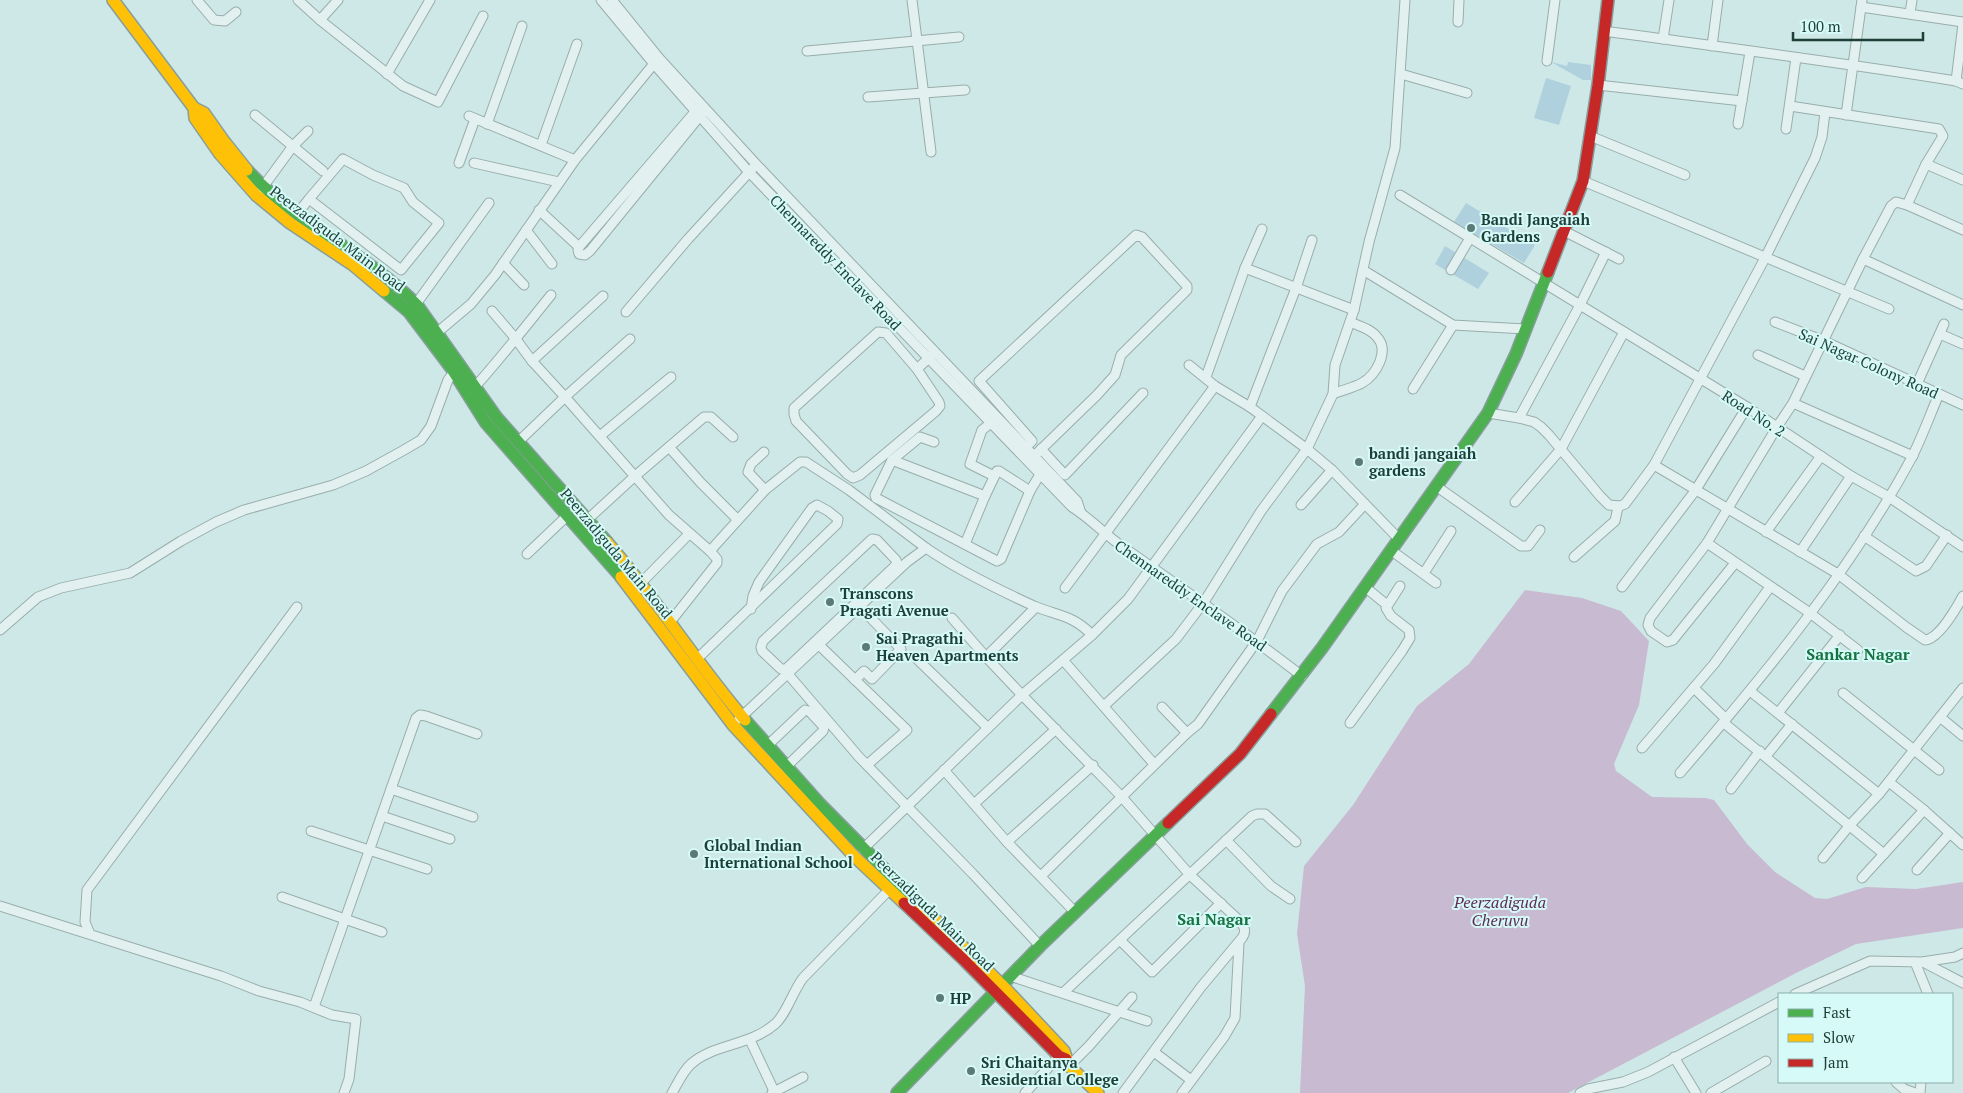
<svg xmlns="http://www.w3.org/2000/svg" width="1963" height="1093" font-family="'PT Serif',serif">
<style>
.green{fill:#afd0dd}
.water{fill:#c8bad0}
.lines{fill:none;stroke-linecap:round;stroke-linejoin:round}
.street-casing{stroke:#98aeab;stroke-width:11}
.fast-casing{stroke:#879e9b;stroke-width:14}
.slow-casing{stroke:#879e9b;stroke-width:14}
.jam-casing{stroke:#879e9b;stroke-width:14}
.street{stroke:#e2f0f0;stroke-width:9}
.fast{stroke:#4caf50;stroke-width:11}
.slow{stroke:#ffc107;stroke-width:11}
.jam{stroke:#c62828;stroke-width:11}
.poi-dot{fill:#5b7a75;stroke:#d5faf8;stroke-width:2}
.labels{text-anchor:middle;dominant-baseline:central;stroke-width:4;stroke-linejoin:round;paint-order:stroke}
.poi-label{font-size:15px;font-weight:bold;fill:#1d3f37;stroke:#d5faf8;text-anchor:start}
.street-label{font-size:15px;fill:#1d3f37;stroke:#d5faf8}
.neighbourhood-label{font-size:16px;font-weight:bold;fill:#177241;stroke:#d5faf8}
.water-label{font-size:16px;font-style:italic;fill:#612b56;stroke:#d5faf8}
</style>
<rect width="100%" height="100%" fill="#cee8e7"/>
<!-- green -->
<g class="green">
<polygon points="1551,62 1567,66 1568,62 1591,65 1591,80 1583,80"/>
<polygon points="1546,78 1571,86 1559,125 1534,118"/>
<polygon points="1466,203 1535,245 1524,263 1454,222"/>
<polygon points="1445,246 1489,273 1478,289 1435,264"/>
</g>
<!-- water -->
<polygon class="water" points="1525,590 1582,598 1621,611 1649,641 1639,705 1614,764 1616,771 1652,797 1705,798 1714,800 1747,844 1775,872 1815,898 1827,899 1866,887 1916,889 1963,882 1963,928 1856,944 1798,972 1568,1093 1300,1093 1305,986 1297,934 1304,866 1353,805 1417,706 1469,664"/>
<g class="lines">
<!-- street casing -->
<g class="street-casing">
<g id="street">
<polyline points="197,0 214,20 225,21 236,12"/>
<polyline points="298,0 320,20 403,86 438,102 483,16"/>
<path d="M601,0L654,64L749,172L1072,507C1090,518 1105,535 1123,547C1183,589 1244,631 1302,676"/>
<polyline points="612,0 659,58 756,164 1077,501 1081,513"/>
<polyline points="912,0 931,152"/>
<polyline points="1861,7 1963,22"/>
<polyline points="1910,13 1912,0"/>
<polyline points="320,20 338,0"/>
<polyline points="1458,22 1459,0"/>
<path d="M1604,31C1721,47 1839,62 1956,81L1963,84"/>
<polyline points="1663,39 1669,0"/>
<polyline points="1712,46 1718,0"/>
<polyline points="807,51 959,37"/>
<polyline points="1547,61 1555,0"/>
<polyline points="387,74 430,0"/>
<polyline points="1401,74 1467,93"/>
<polyline points="1956,81 1963,24"/>
<polyline points="1598,85 1742,101"/>
<polyline points="868,97 965,90"/>
<polyline points="700,106 579,247 578,250 579,254 585,255 590,251 704,111"/>
<polyline points="1790,106 1939,129 1943,136 1926,164 1907,205"/>
<polyline points="255,115 323,171"/>
<polyline points="1846,115 1862,0"/>
<polyline points="469,116 575,160"/>
<polyline points="487,124 522,26"/>
<polyline points="1738,124 1750,52"/>
<polyline points="1786,129 1796,58"/>
<polyline points="1590,136 1685,175"/>
<polyline points="541,145 577,44"/>
<polyline points="459,163 475,119"/>
<polyline points="474,163 559,182"/>
<polyline points="1926,164 1963,180"/>
<polyline points="1583,181 1889,309"/>
<polyline points="260,191 293,146 308,131"/>
<polyline points="1400,195 1747,407 1851,476 1889,497 1963,547"/>
<polyline points="539,210 579,247"/>
<polyline points="297,214 309,199 401,270 439,223 413,202 404,188 373,175 343,159 309,199"/>
<polyline points="526,230 552,264"/>
<polyline points="1564,231 1619,259"/>
<polyline points="1863,259 1963,305"/>
<polyline points="503,263 524,285"/>
<polyline points="1363,270 1453,325 1525,329"/>
<polyline points="1451,270 1470,238"/>
<polyline points="416,304 489,203"/>
<polyline points="1354,310 1369,242 1395,148 1405,0"/>
<polyline points="492,311 515,338 532,361 565,397 630,339"/>
<polyline points="626,312 688,239 753,168"/>
<polyline points="1775,322 1824,341 1963,405"/>
<polyline points="439,331 471,304 495,275 575,160 657,60"/>
<polyline points="1940,334 1963,344"/>
<polyline points="1758,355 1805,376"/>
<polyline points="532,361 603,296"/>
<polyline points="1189,365 1215,386 1250,407 1307,449 1332,470 1398,538"/>
<polyline points="917,369 939,402 940,406 936,411 860,475 853,478 847,474 796,421 794,414 794,408 878,332 886,333 917,369 932,355"/>
<polyline points="1206,377 1245,268 1262,229"/>
<polyline points="1917,384 1944,324"/>
<path d="M474,388C501,358 526,326 551,295"/>
<polyline points="1413,389 1453,325"/>
<path d="M1333,394C1342,390 1353,388 1362,383C1376,375 1390,351 1377,337C1371,329 1359,326 1350,322"/>
<polyline points="1793,403 1913,456"/>
<polyline points="1250,407 1296,288 1312,240"/>
<polyline points="1488,413 1519,418 1534,422 1541,427 1549,435 1600,496 1609,505 1620,506 1625,504 1654,465 1765,258 1815,158 1822,137 1825,112"/>
<polyline points="1519,418 1580,305 1606,252"/>
<polyline points="991,423 982,430 970,464 994,476"/>
<polyline points="600,436 671,377"/>
<polyline points="518,442 565,397 669,515 710,551"/>
<polyline points="934,442 920,437 892,460 985,496 997,471 999,471 1030,491 1042,471"/>
<polyline points="669,447 701,483 737,519"/>
<polyline points="1041,449 1065,475 1143,393"/>
<polyline points="1023,450 1032,441 979,381 1136,235 1142,237 1187,286 1187,290 1121,355 1115,375 1097,395 1030,460"/>
<polyline points="764,452 751,464 748,472 765,490"/>
<polyline points="892,460 875,495 876,498 997,561 1001,559 1030,491"/>
<path d="M1654,465L1838,574L1906,627L1925,640C1939,639 1957,607 1963,596"/>
<polyline points="1436,486 1521,546 1528,546 1540,530"/>
<polyline points="1515,502 1561,449 1624,332"/>
<polyline points="1301,505 1332,470"/>
<polyline points="587,520 634,477 704,417 711,417 733,437"/>
<polyline points="1766,532 1821,456"/>
<polyline points="1864,536 1916,571 1926,566 1947,535"/>
<polygon points="872,539 877,540 896,560 897,563 894,567 786,669 781,669 762,651 761,647 763,641"/>
<polyline points="1707,543 1810,613 1858,650"/>
<polyline points="965,544 985,496"/>
<polyline points="1392,551 1436,583"/>
<polyline points="1800,552 1851,476"/>
<polyline points="527,554 568,515"/>
<polyline points="1574,557 1615,521 1618,507"/>
<polyline points="1735,563 1673,640 1667,642 1651,631 1648,625 1650,618 1707,543 1777,427 1793,403 1863,259 1891,206 1896,202 1907,205 1963,230"/>
<polyline points="1424,573 1451,531"/>
<polyline points="641,583 689,534"/>
<polyline points="1365,587 1387,605"/>
<polyline points="1622,587 1695,491 1747,407"/>
<polyline points="1065,588 1215,386"/>
<path d="M1036,607L986,657L1022,695L1121,796L1190,875L1242,923C1245,929 1246,932 1242,938L1201,987L1123,1093"/>
<polyline points="952,618 986,657"/>
<polyline points="671,621 717,563 717,559 710,551 765,490 800,462 806,462 849,490 926,548"/>
<polyline points="0,630 38,597 61,588 130,573 181,541 216,522 244,510 333,485 366,471 404,450 421,440 431,426 448,380 454,372"/>
<polyline points="818,644 907,730 867,765"/>
<polyline points="697,659 837,524 838,519 828,511 817,505 812,508 759,582 753,596 751,609"/>
<polyline points="917,659 988,728"/>
<polyline points="1063,660 1154,764"/>
<polyline points="787,673 859,757 973,874 1040,946"/>
<polyline points="855,680 864,671 872,679 901,649 859,606"/>
<polyline points="1694,688 1726,719"/>
<polyline points="1750,691 1879,794"/>
<polyline points="1843,693 1939,770"/>
<polyline points="1105,705 1176,639 1204,602 1261,511 1307,449 1333,394 1335,365 1354,310 1245,268"/>
<polyline points="1778,713 1840,635"/>
<polyline points="1940,717 1963,736"/>
<path d="M739,719L907,562L926,548C958,570 999,590 1034,606C1058,616 1073,615 1092,635"/>
<polyline points="1350,723 1402,651 1410,638 1409,630 1391,616 1386,608 1400,586"/>
<polyline points="1724,723 1884,854"/>
<polyline points="1187,733 1198,724 1257,641 1282,591 1317,544 1339,532 1365,504"/>
<polyline points="768,745 805,710 809,711 824,727 823,731 786,767"/>
<polyline points="1642,748 1714,664 1770,587"/>
<polyline points="1766,756 1792,724"/>
<polyline points="944,770 1007,842 1075,912"/>
<path d="M1680,773C1763,677 1852,569 1912,457C1922,437 1930,415 1939,394"/>
<polyline points="1889,782 1924,810 1963,845"/>
<polyline points="391,789 473,817"/>
<polyline points="1731,789 1760,751"/>
<polyline points="974,804 1056,729"/>
<polyline points="382,816 450,839"/>
<polyline points="311,831 427,869"/>
<polyline points="1226,840 1271,886 1290,899"/>
<polyline points="1007,842 1093,765"/>
<polyline points="863,849 1022,695 1092,635 1128,599 1262,416"/>
<polyline points="1823,858 1850,825 1879,794 1963,688"/>
<polyline points="1917,870 1950,833"/>
<polyline points="1041,876 1187,733 1162,707"/>
<polyline points="1862,878 1924,810"/>
<polyline points="282,897 382,932"/>
<polyline points="0,906 221,976 259,991 300,1002 332,1015 356,1019 349,1079 344,1093"/>
<polyline points="90,934 85,922 87,890 297,607"/>
<polyline points="1120,940 1152,972 1221,903"/>
<polyline points="1915,962 1928,994"/>
<polyline points="1923,962 1963,983"/>
<polyline points="1010,976 1147,1021"/>
<polyline points="1063,993 1252,816 1257,814 1265,814 1296,842"/>
<polyline points="1795,994 1870,961 1922,962 1955,957 1963,953"/>
<polyline points="314,1007 416,718 420,715 426,716 477,734"/>
<polyline points="750,1040 775,1093"/>
<polyline points="1154,1052 1191,1080"/>
<polyline points="1674,1057 1696,1093"/>
<polyline points="1069,1066 1089,1046 1132,997"/>
<polyline points="1896,1082 1904,1089 1915,1093"/>
<path d="M672,1093C678,1083 683,1071 691,1064C713,1044 750,1046 775,1024C786,1015 793,991 803,978L889,890"/>
<polyline points="772,1093 803,1077"/>
<polyline points="1025,1093 1059,1056"/>
<polyline points="1182,1093 1224,1037 1235,1018 1239,943"/>
<polyline points="1580,1093 1588,1089 1623,1082 1648,1072 1779,1002"/>
<polyline points="1711,1093 1766,1061"/>
<polyline points="1920,1093 1921,1082"/>
</g>
</g>
<!-- fast casing -->
<g class="fast-casing">
<g id="fast">
<path d="M247,170C297,224 366,253 417,305L497,418L607,542"/>
<polyline points="384,291 409,312 452,369 486,423 621,577"/>
<polyline points="1271,714 1322,648 1488,413 1516,354 1548,272"/>
<polyline points="745,720 819,803 912,897"/>
<polyline points="897,1093 1040,946 1168,823"/>
</g>
</g>
<!-- slow casing -->
<g class="slow-casing">
<g id="slow">
<polyline points="113,0 194,108"/>
<polyline points="247,170 223,140 204,113 194,108 195,118 220,154 256,195 290,223 353,265 384,291"/>
<path d="M607,542C656,598 696,663 745,720"/>
<polyline points="621,577 733,725 855,857 904,903"/>
<polyline points="912,897 1004,987 1064,1051 1069,1066 1098,1093"/>
</g>
</g>
<!-- jam casing -->
<g class="jam-casing">
<g id="jam">
<polyline points="1548,272 1583,181 1598,85 1608,0"/>
<polyline points="1168,823 1240,754 1271,714"/>
<polyline points="904,903 964,960 1059,1056 1066,1059"/>
</g>
</g>
<!-- street -->
<use href="#street" class="street"/>
<!-- fast -->
<use href="#fast" class="fast"/>
<!-- slow -->
<use href="#slow" class="slow"/>
<!-- jam -->
<use href="#jam" class="jam"/>
</g>
<!-- markers -->
<g class="poi-dot">
<circle cx="1471" cy="228" r="5"/>
<circle cx="1359" cy="462" r="5"/>
<circle cx="830" cy="602" r="5"/>
<circle cx="866" cy="647" r="5"/>
<circle cx="694" cy="854" r="5"/>
<circle cx="940" cy="998" r="5"/>
<circle cx="971" cy="1071" r="5"/>
</g>
<g class="labels">
<!-- poi labels -->
<g class="poi-label">
<text x="1481" y="219">Bandi Jangaiah<tspan x="1481" dy="17">Gardens</tspan></text>
<text x="1369" y="453">bandi jangaiah<tspan x="1369" dy="17">gardens</tspan></text>
<text x="840" y="593">Transcons<tspan x="840" dy="17">Pragati Avenue</tspan></text>
<text x="876" y="638">Sai Pragathi<tspan x="876" dy="17">Heaven Apartments</tspan></text>
<text x="704" y="845">Global Indian<tspan x="704" dy="17">International School</tspan></text>
<text x="950" y="998">HP</text>
<text x="981" y="1062">Sri Chaitanya<tspan x="981" dy="17">Residential College</tspan></text>
</g>
<!-- street labels -->
<g class="street-label">
<text transform="translate(338 238) rotate(37)">Peerzadiguda Main Road</text>
<text transform="translate(836 262) rotate(46)">Chennareddy Enclave Road</text>
<text transform="translate(1869 363) rotate(24)">Sai Nagar Colony Road</text>
<text transform="translate(1754 413) rotate(33)">Road No. 2</text>
<text transform="translate(617 553) rotate(50)">Peerzadiguda Main Road</text>
<text transform="translate(1191 595) rotate(35)">Chennareddy Enclave Road</text>
<text transform="translate(933 911) rotate(44)">Peerzadiguda Main Road</text>
</g>
<!-- neighbourhood labels -->
<g class="neighbourhood-label">
<text x="1858" y="654">Sankar Nagar</text>
<text x="1214" y="919">Sai Nagar</text>
</g>
<!-- water labels -->
<g class="water-label">
<text x="1500" y="902">Peerzadiguda<tspan x="1500" dy="18">Cheruvu</tspan></text>
</g>
</g>
<!-- legend -->
<rect x="1778" y="993" width="175" height="90" fill="#d5faf8" stroke="#8bafab"/>
<rect x="1788" y="1009" width="25" height="8" fill="#4caf50" stroke="#8bafab"/>
<text x="1823" y="1018" font-size="15" fill="#1d3f37">Fast</text>
<rect x="1788" y="1034" width="25" height="8" fill="#ffc107" stroke="#8bafab"/>
<text x="1823" y="1043" font-size="15" fill="#1d3f37">Slow</text>
<rect x="1788" y="1059" width="25" height="8" fill="#c62828" stroke="#8bafab"/>
<text x="1823" y="1068" font-size="15" fill="#1d3f37">Jam</text>
<!-- scale -->
<path d="M1793 32v8h130v-8" fill="none" stroke="#1d3f37" stroke-width="2.5"/>
<text x="1800" y="32" font-size="15" fill="#1d3f37" stroke="#d5faf8" stroke-width="4" paint-order="stroke">100 m</text>
</svg>
